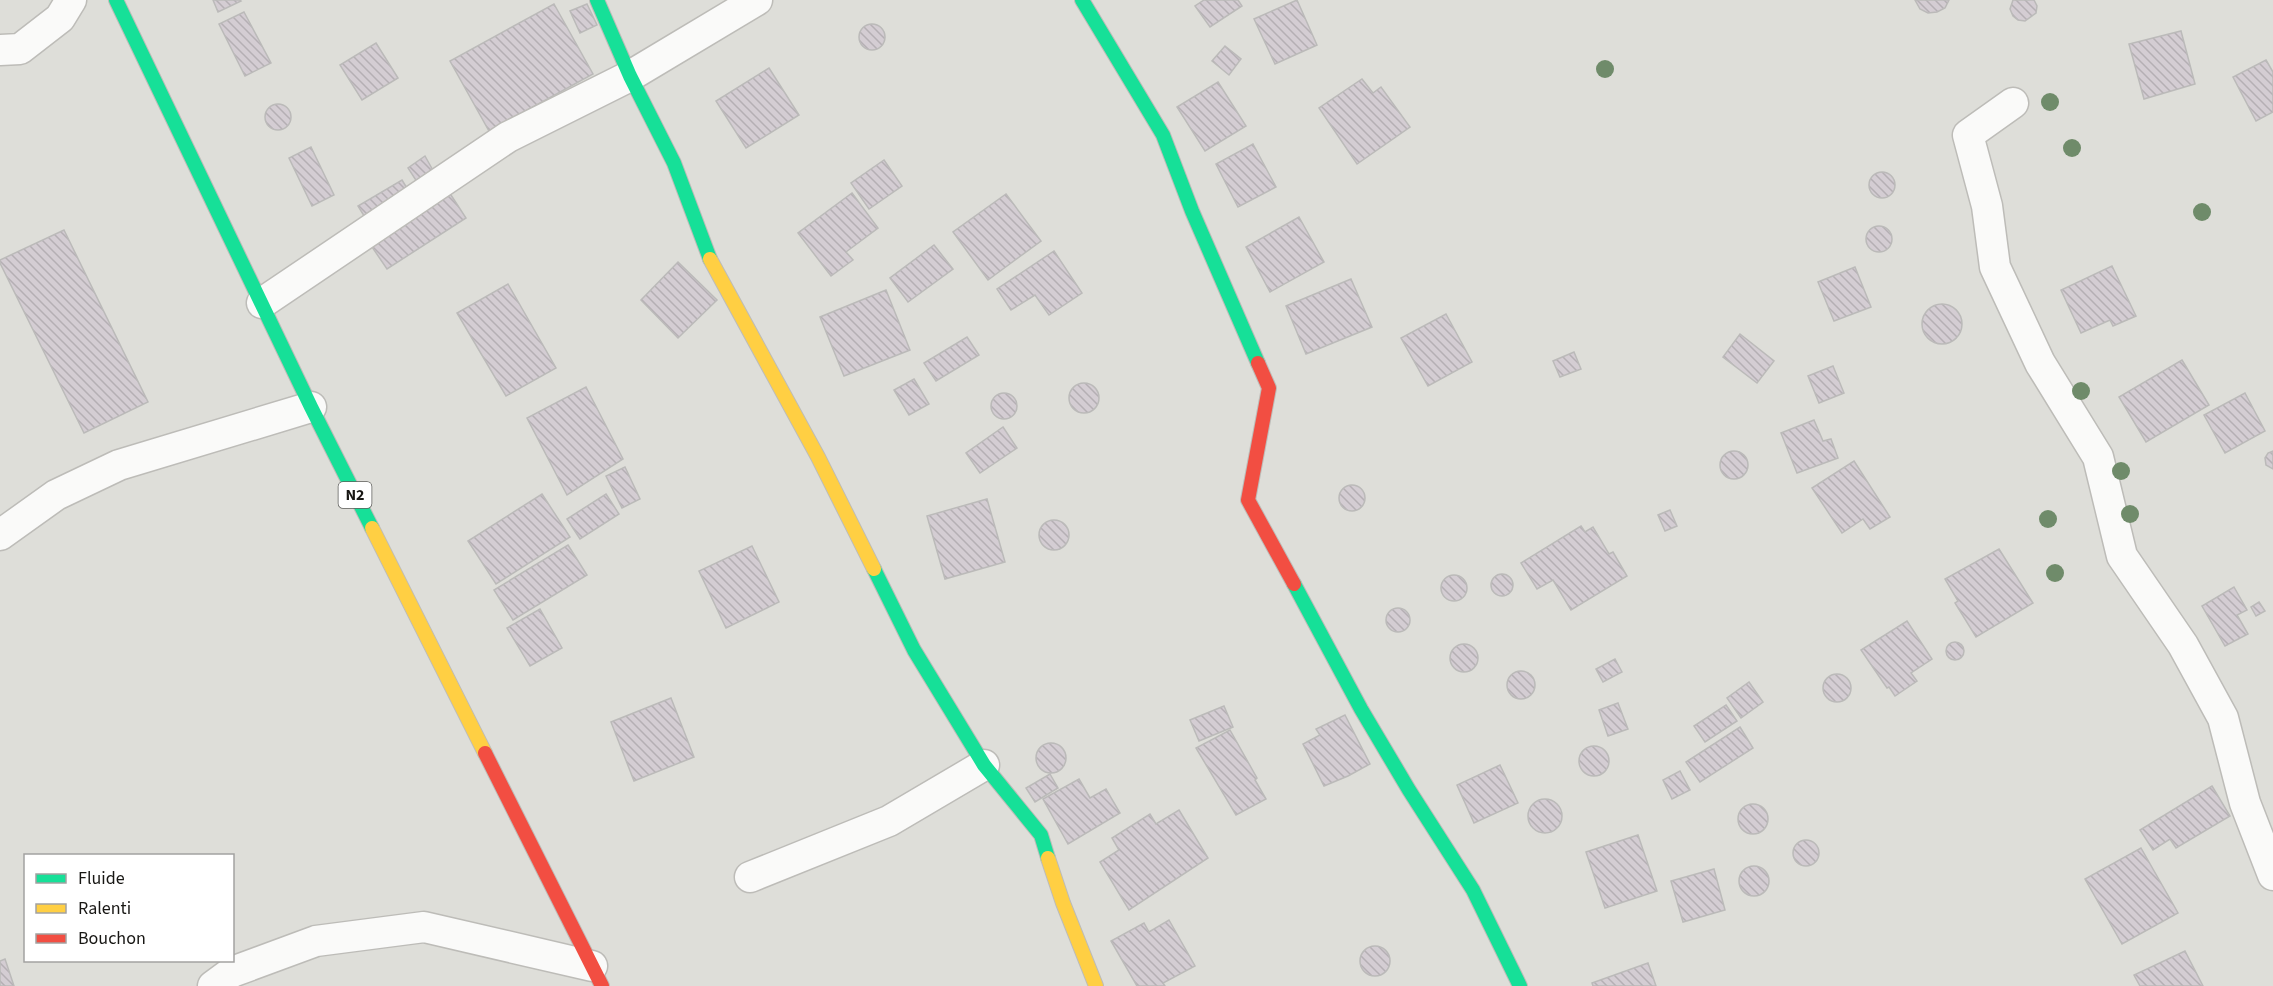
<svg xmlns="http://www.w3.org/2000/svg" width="2273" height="986" font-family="'Source Sans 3',sans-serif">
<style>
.building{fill:url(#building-back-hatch);stroke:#bbbab9;stroke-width:1.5}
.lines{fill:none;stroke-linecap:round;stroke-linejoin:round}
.street-casing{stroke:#bdbcb8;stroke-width:33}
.fast-casing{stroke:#bdbcb8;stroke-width:16}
.slow-casing{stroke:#bdbcb8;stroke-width:16}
.jam-casing{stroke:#bdbcb8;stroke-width:16}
.street{stroke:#fafaf9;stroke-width:30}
.fast{stroke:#16e098;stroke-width:14}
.slow{stroke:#ffcf43;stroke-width:14}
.jam{stroke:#f24e42;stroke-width:14}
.tree{fill:#6f8b6a}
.labels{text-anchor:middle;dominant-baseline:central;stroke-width:5;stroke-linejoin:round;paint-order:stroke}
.shield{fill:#fff;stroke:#5d5d5a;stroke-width:1.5}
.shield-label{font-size:16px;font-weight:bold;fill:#181714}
</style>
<defs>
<pattern id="building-back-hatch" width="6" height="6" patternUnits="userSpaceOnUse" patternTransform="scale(1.5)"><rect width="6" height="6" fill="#d4cdd3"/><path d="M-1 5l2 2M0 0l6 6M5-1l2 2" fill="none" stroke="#b5afb4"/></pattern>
</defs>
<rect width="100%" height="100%" fill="#deded9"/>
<!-- building -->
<g class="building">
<polygon points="213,0 240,0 241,1 218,12"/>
<polygon points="1204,0 1238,0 1242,6 1210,27 1195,6"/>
<polygon points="1297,0 1317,45 1275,64 1254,19"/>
<polygon points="1915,0 1949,0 1945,8 1937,12 1928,13 1920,9"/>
<polygon points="2013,0 2034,0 2037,6 2036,13 2025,21 2018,20 2013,16 2010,9"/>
<polygon points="554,4 593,74 489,131 450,61"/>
<polygon points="587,4 597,25 580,33 570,11"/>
<polygon points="244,12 271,63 245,76 219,24"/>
<circle cx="872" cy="37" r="13"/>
<polygon points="2181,31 2195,84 2144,99 2129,44"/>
<polygon points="376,43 398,78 362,100 340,65"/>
<polygon points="1225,46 1241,59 1229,75 1212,61"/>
<polygon points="2266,60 2273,72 2273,112 2256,121 2233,77"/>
<polygon points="769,68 799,115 746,148 716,101"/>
<polygon points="1362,79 1373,93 1381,87 1410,127 1357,164 1319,108"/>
<polygon points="1218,82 1246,126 1205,151 1177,107"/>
<circle cx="278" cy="117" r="13"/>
<polygon points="1253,144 1276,187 1238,207 1216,164"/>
<polygon points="311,147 334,195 312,206 289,158"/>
<polygon points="425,156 435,174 419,185 408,168"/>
<polygon points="884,160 902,186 869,209 851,183"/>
<circle cx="1882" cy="185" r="13"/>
<polygon points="402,180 413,198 369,224 358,206"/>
<polygon points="449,192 466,218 387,269 370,244"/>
<polygon points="852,193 878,228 846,252 853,260 831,276 798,233"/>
<polygon points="1006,194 1041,241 988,280 953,232"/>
<polygon points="1299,217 1324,262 1270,292 1246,247"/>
<circle cx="1879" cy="239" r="13"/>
<polygon points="64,230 148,402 84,433 0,263 0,260"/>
<polygon points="934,245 953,269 908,302 890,278"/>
<polygon points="1054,251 1082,293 1049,315 1035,295 1011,310 997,289"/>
<polygon points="678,262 717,300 678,338 641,300"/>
<polygon points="2112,266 2136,316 2113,326 2110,320 2081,333 2061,290"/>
<polygon points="1855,267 1871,307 1834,321 1818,282"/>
<polygon points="1351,279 1372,327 1306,354 1286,306"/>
<polygon points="508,284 556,368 506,396 457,313"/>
<polygon points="886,290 910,350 844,376 820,317"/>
<circle cx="1942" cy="324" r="20"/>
<polygon points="1446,314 1472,362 1428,386 1401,338"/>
<polygon points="1740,334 1774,361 1757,383 1723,357"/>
<polygon points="967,337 979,355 936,381 924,363"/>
<polygon points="1574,352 1581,369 1560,377 1553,361"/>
<polygon points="2182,360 2209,405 2146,442 2119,397"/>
<polygon points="1833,366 1844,393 1819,403 1808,376"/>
<polygon points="914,379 929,404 909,415 894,390"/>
<circle cx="1084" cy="398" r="15"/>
<polygon points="586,387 623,459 567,495 527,418"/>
<circle cx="1004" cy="406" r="13"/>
<polygon points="2245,393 2265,431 2225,453 2204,415"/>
<polygon points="1814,420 1823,441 1831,439 1838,458 1797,473 1781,433"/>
<polygon points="1003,427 1017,448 980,473 966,453"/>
<polygon points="2273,451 2273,469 2266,465 2265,458 2268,453"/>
<circle cx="1734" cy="465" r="14"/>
<polygon points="1854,461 1890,517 1870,529 1863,519 1842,533 1812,488"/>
<polygon points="625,467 640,499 622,508 606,476"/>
<circle cx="1352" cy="498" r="13"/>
<polygon points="542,494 570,537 496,584 468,541"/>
<polygon points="606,494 619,514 580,539 567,519"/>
<polygon points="987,499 1005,562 945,579 927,516"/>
<polygon points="1670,510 1677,526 1665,531 1658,515"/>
<circle cx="1054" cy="535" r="15"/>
<polygon points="1581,526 1585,532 1593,527 1609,554 1613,552 1627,576 1571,610 1553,580 1537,589 1521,563"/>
<polygon points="568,545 587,575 513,620 494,590"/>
<polygon points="752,546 779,602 726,628 699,571"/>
<polygon points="1999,549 2033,603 1976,637 1955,603 1958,601 1945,579"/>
<circle cx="1502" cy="585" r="11"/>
<circle cx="1454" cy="588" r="13"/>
<polygon points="2234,587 2247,610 2237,615 2248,634 2225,646 2202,606"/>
<polygon points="2259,602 2265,611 2256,616 2251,607"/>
<circle cx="1398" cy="620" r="12"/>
<polygon points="540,609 562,648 530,666 507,628"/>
<polygon points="1907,621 1932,659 1911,673 1917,681 1895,696 1889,687 1887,688 1861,650"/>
<circle cx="1955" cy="651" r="9"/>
<circle cx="1464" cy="658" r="14"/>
<polygon points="1615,659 1622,672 1603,682 1596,669"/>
<circle cx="1521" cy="685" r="14"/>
<circle cx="1837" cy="688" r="14"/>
<polygon points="1749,682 1763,702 1741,718 1727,698"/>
<polygon points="671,698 694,757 634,781 611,722"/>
<polygon points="1618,703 1628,729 1608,736 1599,710"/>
<polygon points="1726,705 1737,721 1705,742 1694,726"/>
<polygon points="1224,706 1233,727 1199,741 1190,720"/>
<polygon points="1345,715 1370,764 1348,776 1324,786 1303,744 1320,735 1316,729"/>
<polygon points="1740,727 1753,748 1700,782 1686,762"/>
<polygon points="1230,730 1257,778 1255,780 1266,799 1236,815 1196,748"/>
<circle cx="1051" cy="758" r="15"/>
<circle cx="1594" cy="761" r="15"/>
<polygon points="1500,765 1518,803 1474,823 1457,785"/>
<polygon points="1680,771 1690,790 1672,799 1663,780"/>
<polygon points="1050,774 1058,788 1035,802 1026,788"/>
<polygon points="1079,779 1090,798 1106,789 1120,813 1068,844 1043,799"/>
<polygon points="2212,786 2230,816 2176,848 2170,839 2153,850 2140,830"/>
<circle cx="1545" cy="816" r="17"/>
<circle cx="1753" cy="819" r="15"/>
<polygon points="1179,810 1208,858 1129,910 1100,862 1119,850 1112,838 1150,814 1156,824"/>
<polygon points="1638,835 1657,891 1605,908 1586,852"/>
<circle cx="1806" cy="853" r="13"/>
<polygon points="2141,848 2178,913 2122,944 2085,879"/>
<circle cx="1754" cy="881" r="15"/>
<polygon points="1714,869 1725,910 1683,922 1671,881"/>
<polygon points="1169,920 1195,966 1163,983 1165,986 1137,986 1111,941 1144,923 1149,932"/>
<circle cx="1375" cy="961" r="15"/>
<polygon points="2185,951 2203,986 2140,986 2134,975"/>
<polygon points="5,959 14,986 0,986 0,961"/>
<polygon points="1648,963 1656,986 1593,986 1592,983"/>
</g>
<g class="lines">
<!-- street casing -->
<g class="street-casing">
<g id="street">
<polyline points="0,50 20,49 60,18 71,0"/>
<polyline points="2013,103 1968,135 1987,206 1995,267 2040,363 2098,457 2122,556 2183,645 2223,718 2245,803 2273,875"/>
<polyline points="262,303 508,137 630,76 757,0"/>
<polyline points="0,535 56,495 119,465 311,407"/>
<polyline points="750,877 889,821 984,765"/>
<polyline points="213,986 232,972 316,941 424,927 592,966"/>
</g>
</g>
<!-- fast casing -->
<g class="fast-casing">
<g id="fast">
<polyline points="116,0 311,407 372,528"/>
<polyline points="597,0 630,76 674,163 710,259"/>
<polyline points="1082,0 1163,135 1192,211 1258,363"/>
<polyline points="874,569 914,650 984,765 1041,835 1048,858"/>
<polyline points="1294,584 1361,709 1409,790 1473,890 1520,986"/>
</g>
</g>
<!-- slow casing -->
<g class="slow-casing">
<g id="slow">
<polyline points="710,259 818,457 874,569"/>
<polyline points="372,528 485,753"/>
<polyline points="1048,858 1063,903 1096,986"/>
</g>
</g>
<!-- jam casing -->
<g class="jam-casing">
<g id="jam">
<polyline points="1258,363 1269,388 1248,500 1294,584"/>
<polyline points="485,753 602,986"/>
</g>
</g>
<!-- street -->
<use href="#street" class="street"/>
<!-- fast -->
<use href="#fast" class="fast"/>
<!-- slow -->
<use href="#slow" class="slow"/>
<!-- jam -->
<use href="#jam" class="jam"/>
</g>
<!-- trees -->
<g class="tree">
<circle cx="1605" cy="69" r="9"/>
<circle cx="2050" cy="102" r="9"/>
<circle cx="2072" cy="148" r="9"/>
<circle cx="2202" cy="212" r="9"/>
<circle cx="2081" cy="391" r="9"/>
<circle cx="2121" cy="471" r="9"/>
<circle cx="2130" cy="514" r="9"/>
<circle cx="2048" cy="519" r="9"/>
<circle cx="2055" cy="573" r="9"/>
</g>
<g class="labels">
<!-- shield labels -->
<rect class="shield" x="338.5" y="482" width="33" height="26" rx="4.5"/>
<g class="shield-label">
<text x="355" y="495">N2</text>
</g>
</g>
<!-- legend -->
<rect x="24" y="854" width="210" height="108" fill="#ffffff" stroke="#a3a2a1" stroke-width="1.5"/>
<rect x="36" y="874" width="30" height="9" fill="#16e098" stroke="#a3a2a1" stroke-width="1.5"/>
<text x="78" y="884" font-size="18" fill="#181714">Fluide</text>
<rect x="36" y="904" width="30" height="9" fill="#ffcf43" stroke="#a3a2a1" stroke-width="1.5"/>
<text x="78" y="914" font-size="18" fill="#181714">Ralenti</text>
<rect x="36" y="934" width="30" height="9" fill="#f24e42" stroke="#a3a2a1" stroke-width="1.5"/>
<text x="78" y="944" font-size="18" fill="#181714">Bouchon</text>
</svg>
